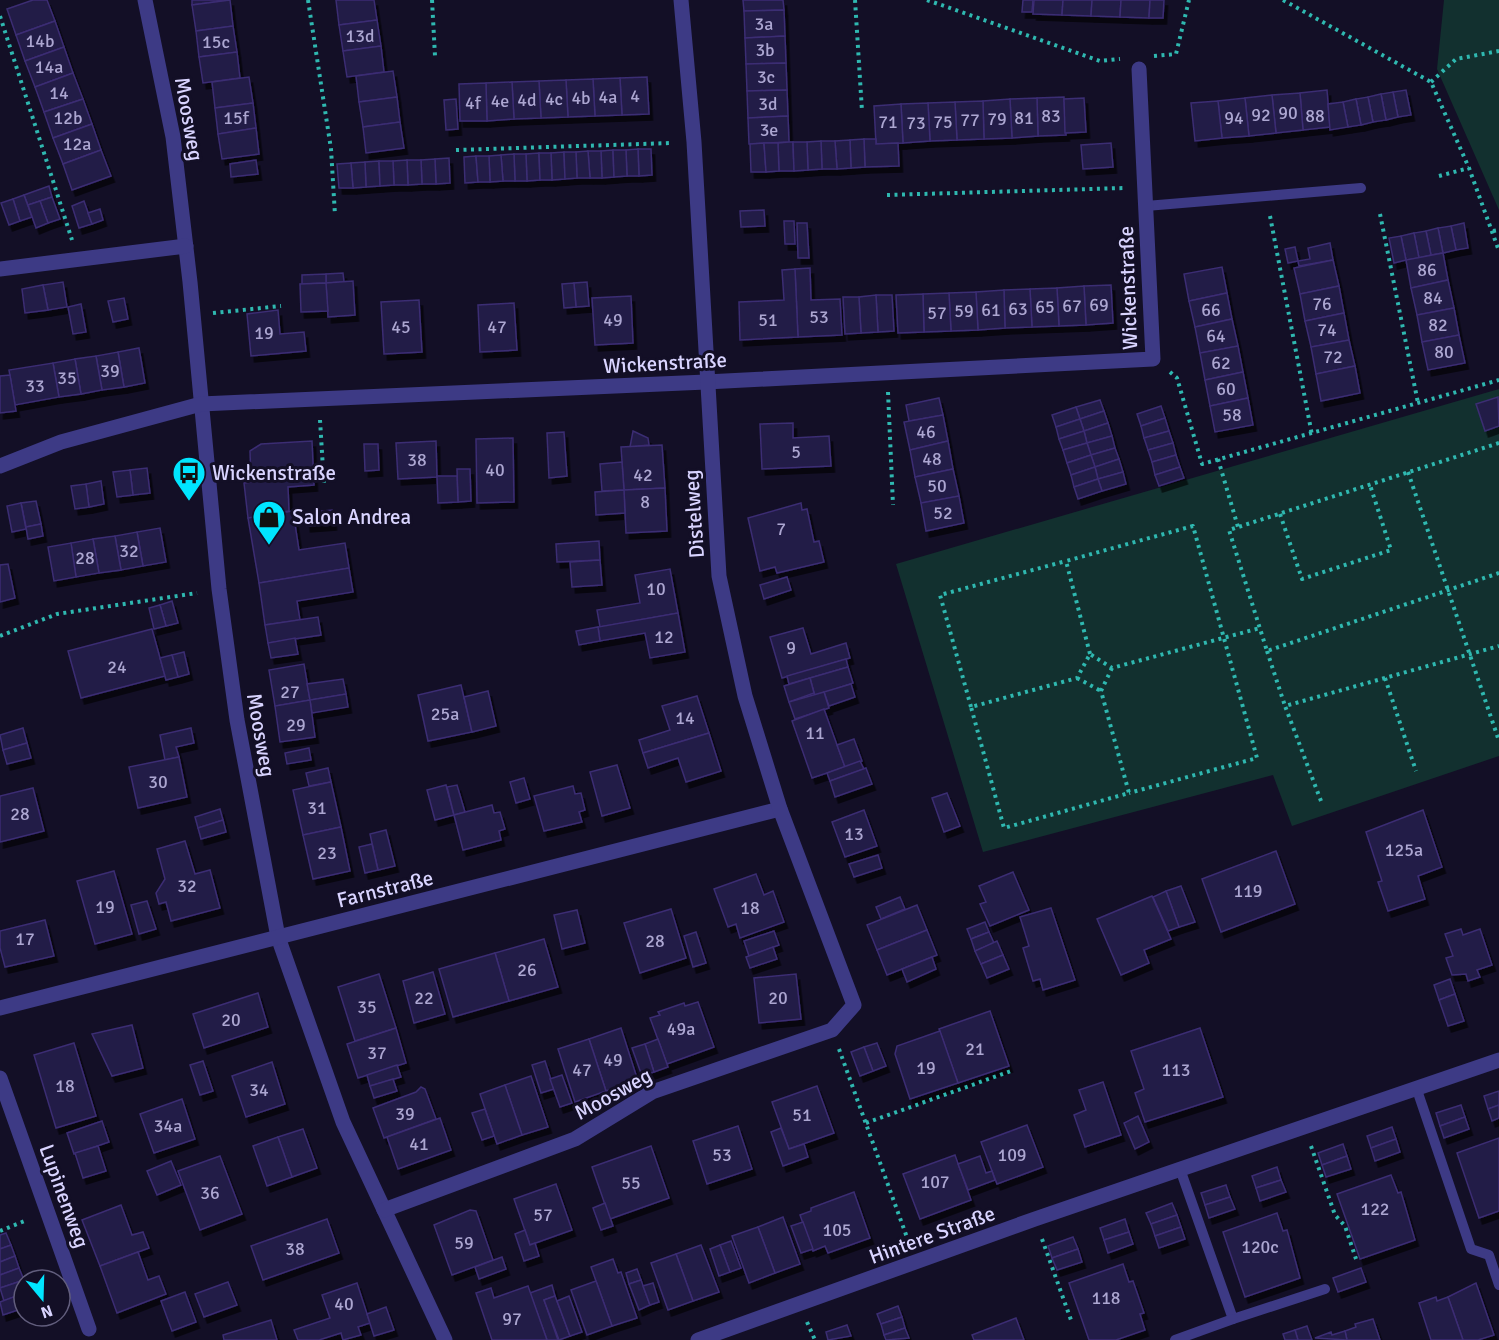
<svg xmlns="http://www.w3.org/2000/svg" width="1499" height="1340" font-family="Signika,sans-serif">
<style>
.green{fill:#12302f}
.building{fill:#241b47;stroke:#3b2d73;stroke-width:1.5;filter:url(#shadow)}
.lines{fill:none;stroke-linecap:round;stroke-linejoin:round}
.path{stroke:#2fb8b0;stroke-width:4;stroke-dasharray:3 4.5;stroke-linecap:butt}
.service{stroke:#3d3a85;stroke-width:10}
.minor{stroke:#3d3a85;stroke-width:15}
.tertiary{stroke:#3d3a85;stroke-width:15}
.labels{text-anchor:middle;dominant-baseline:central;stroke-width:6;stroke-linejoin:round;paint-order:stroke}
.number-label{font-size:18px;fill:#aca6d1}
.street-label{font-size:21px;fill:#d9d4ff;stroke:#130f26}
.poi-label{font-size:21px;fill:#d9d4ff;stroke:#130f26;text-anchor:start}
</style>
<defs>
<filter id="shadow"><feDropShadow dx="3.5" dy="6" stdDeviation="0" flood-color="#0009"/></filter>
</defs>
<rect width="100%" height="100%" fill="#130f26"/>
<!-- green -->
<g class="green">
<polygon points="1444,0 1499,0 1499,210 1437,69"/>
<polygon points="1499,389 1499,756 1292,826 1273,775 983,852 896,564"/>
</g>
<!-- building -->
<g class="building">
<polygon points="33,0 47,0 55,21 16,35 7,9"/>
<polygon points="192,0 229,0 192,5"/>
<polygon points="230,0 233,26 196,31 192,5"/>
<polygon points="336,0 374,0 377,20 339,25"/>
<polygon points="743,0 783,0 784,10 744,11"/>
<polygon points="1023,0 1033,0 1032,12 1022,12"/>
<polygon points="1034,0 1063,0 1062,15 1033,14"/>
<polygon points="1063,0 1092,0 1091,16 1062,15"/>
<polygon points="1092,0 1121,0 1120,17 1091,16"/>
<polygon points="1121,0 1150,0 1149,18 1120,17"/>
<polygon points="1150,0 1164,0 1163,18 1149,18"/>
<polygon points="784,10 785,36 745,38 744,11"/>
<polygon points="377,20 381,46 343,51 339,25"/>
<polygon points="55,21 64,47 25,61 16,35"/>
<polygon points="233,26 237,52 199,57 196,31"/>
<polygon points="785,36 786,63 746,64 745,38"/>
<polygon points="381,46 384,72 347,77 343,51"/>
<polygon points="64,47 73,73 35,87 25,61"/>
<polygon points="237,52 240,78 203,83 199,57"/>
<polygon points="786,63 787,90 747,91 746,64"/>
<polygon points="393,71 397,97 359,102 356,76"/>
<polygon points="73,73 83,99 44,112 35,87"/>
<polygon points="249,77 253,103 215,108 212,82"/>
<polygon points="647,77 649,114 622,115 620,78"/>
<polygon points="620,78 622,115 595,116 593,79"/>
<polygon points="593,79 595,116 568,117 566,80"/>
<polygon points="566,80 568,117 541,118 539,81"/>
<polygon points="539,81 541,118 514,119 512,82"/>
<polygon points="512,82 514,119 487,121 486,83"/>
<polygon points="486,83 487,121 460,121 459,84"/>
<polygon points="787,90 788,116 748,118 747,91"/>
<polygon points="1327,90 1330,127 1303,130 1300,93"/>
<polygon points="1406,90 1411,115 1398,117 1393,92"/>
<polygon points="1393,92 1398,117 1386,120 1381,94"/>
<polygon points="1300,93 1303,130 1276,133 1272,95"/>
<polygon points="1381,94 1386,120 1373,122 1368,97"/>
<polygon points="1272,95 1276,133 1249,136 1245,98"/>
<polygon points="397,97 400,122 363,127 359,102"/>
<polygon points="1064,97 1066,135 1038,136 1037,98"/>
<polygon points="1368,97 1373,122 1361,125 1356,99"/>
<polygon points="1037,98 1038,136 1012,138 1010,99"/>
<polygon points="1084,98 1086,132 1065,133 1064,99"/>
<polygon points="1245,98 1249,136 1222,138 1218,101"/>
<polygon points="83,99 92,124 53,138 44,112"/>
<polygon points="456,99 458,129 446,130 444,100"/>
<polygon points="1010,99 1012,138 984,139 983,101"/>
<polygon points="1356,99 1361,125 1348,127 1343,102"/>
<polygon points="983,101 984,139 957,140 955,102"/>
<polygon points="1218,101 1222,138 1195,141 1191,103"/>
<polygon points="955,102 957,140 930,141 928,103"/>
<polygon points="1343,102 1348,127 1330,130 1328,104"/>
<polygon points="253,103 256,128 218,134 215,108"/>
<polygon points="928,103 930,141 903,143 901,104"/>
<polygon points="901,104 903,143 876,144 874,106"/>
<polygon points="788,116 789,142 749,144 748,118"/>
<polygon points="400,122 404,148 366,153 363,127"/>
<polygon points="92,124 101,150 63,164 53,138"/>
<polygon points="256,128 259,154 222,159 218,134"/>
<polygon points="864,139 876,139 876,144 898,143 899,166 865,167"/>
<polygon points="864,139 865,167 851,168 850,140"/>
<polygon points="850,140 851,168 837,169 835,141"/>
<polygon points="821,141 835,141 837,169 822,169"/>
<polygon points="821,141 822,169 808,170 807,142"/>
<polygon points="789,142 793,142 794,171 779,171 778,143"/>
<polygon points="793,142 807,142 808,170 794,171"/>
<polygon points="764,143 766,172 751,172 750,144"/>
<polygon points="764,143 778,143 779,171 766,172"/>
<polygon points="1111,143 1113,167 1083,169 1081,145"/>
<polygon points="638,149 651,149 652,175 639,176"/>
<polygon points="638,149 639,176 627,176 626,150"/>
<polygon points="101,150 111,176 72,190 63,164"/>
<polygon points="613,150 614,177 602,178 601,151"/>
<polygon points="613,150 626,150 627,176 614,177"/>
<polygon points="588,151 601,151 602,178 590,178"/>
<polygon points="588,151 590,178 577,178 576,152"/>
<polygon points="564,152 565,179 552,180 551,153"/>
<polygon points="564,152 576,152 577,178 565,179"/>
<polygon points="539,153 540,180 527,181 526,154"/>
<polygon points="539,153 551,153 552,180 540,180"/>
<polygon points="514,154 526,154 527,181 515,181"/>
<polygon points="514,154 515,181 503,181 501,155"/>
<polygon points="501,155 503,181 490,182 489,156"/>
<polygon points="476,156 478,182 465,183 464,157"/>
<polygon points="476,156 489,156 490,182 478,182"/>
<polygon points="449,158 450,183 436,184 435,159"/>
<polygon points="435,159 436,184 422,184 421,160"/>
<polygon points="256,160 258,174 231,177 230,164"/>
<polygon points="407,160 421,160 422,184 408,185"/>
<polygon points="407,160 408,185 394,185 393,161"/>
<polygon points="379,161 380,186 366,187 365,162"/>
<polygon points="379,161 393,161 394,185 380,186"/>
<polygon points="365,162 366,187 353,188 351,163"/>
<polygon points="351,163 353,188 339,188 337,164"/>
<polygon points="49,186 52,197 28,205 24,195"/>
<polygon points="24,195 32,217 20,221 13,199"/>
<polygon points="52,197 60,219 48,223 40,201"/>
<polygon points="13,199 20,221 9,225 1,203"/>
<polygon points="40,201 48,223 36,228 28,205"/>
<polygon points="84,201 92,224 79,228 72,206"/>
<polygon points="100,209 103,220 92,224 88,213"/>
<polygon points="764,210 765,226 741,227 740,211"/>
<polygon points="784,221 794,221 795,244 785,244"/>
<polygon points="797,223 807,223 809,258 798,258"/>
<polygon points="1464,223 1468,248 1456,250 1451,226"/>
<polygon points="1451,226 1456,250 1443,253 1438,228"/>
<polygon points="1438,228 1443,253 1431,255 1426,231"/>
<polygon points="1426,231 1431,255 1419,258 1414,233"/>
<polygon points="1414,233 1419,258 1406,260 1401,236"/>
<polygon points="1401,236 1406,260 1394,263 1389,238"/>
<polygon points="1330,243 1333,260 1299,266 1298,261 1310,259 1308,248"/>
<polygon points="1295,247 1298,261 1288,263 1285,249"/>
<polygon points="1443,253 1448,280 1411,288 1406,260"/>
<polygon points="1333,260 1339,286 1300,294 1294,268"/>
<polygon points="1222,267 1227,293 1189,301 1184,274"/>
<polygon points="810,268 811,300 840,299 842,335 798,337 795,269"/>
<polygon points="795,269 798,337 740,340 739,302 784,300 782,270"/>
<polygon points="343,273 344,282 326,283 326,274"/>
<polygon points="326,274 326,283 302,284 302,275"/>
<polygon points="1448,280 1454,308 1417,315 1411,288"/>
<polygon points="353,281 355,315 328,317 326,283"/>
<polygon points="63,282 67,307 48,310 43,285"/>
<polygon points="587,282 589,306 576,307 574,283"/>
<polygon points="326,283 328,311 301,312 300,284"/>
<polygon points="574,283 576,307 564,308 562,284"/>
<polygon points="43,285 48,310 25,313 22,289"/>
<polygon points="1111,285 1113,323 1086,325 1084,286"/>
<polygon points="1084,286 1086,325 1059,326 1057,288"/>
<polygon points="1339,286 1344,313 1305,321 1300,294"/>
<polygon points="1057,288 1059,326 1032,327 1030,289"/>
<polygon points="1030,289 1032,327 1005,328 1004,290"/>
<polygon points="1004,290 1005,328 978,330 976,292"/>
<polygon points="976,292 978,330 951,331 949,293"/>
<polygon points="949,293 951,331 924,332 923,294"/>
<polygon points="1227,293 1232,319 1195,327 1189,301"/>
<polygon points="923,294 924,332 898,333 896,295"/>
<polygon points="876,295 892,295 894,331 878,332"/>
<polygon points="876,295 878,332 861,333 859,297"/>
<polygon points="631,296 633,343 595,345 592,298"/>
<polygon points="843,297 859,297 861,333 845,334"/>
<polygon points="124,298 128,319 113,322 108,301"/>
<polygon points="419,300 422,352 384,354 381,302"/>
<polygon points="514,303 517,350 480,352 478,305"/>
<polygon points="81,304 86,332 73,334 68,307"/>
<polygon points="1454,308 1459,335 1422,342 1417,315"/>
<polygon points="278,310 280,334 304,332 306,351 251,356 247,314"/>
<polygon points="1344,313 1349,340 1311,347 1305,321"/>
<polygon points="1232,319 1238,346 1200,353 1195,327"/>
<polygon points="1459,335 1465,363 1428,370 1422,342"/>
<polygon points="1349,340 1355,366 1316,374 1311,347"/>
<polygon points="1238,346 1243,372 1205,380 1200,353"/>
<polygon points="139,348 145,383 124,387 118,352"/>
<polygon points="118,352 124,387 102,390 96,356"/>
<polygon points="96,356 102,390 81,394 75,359"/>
<polygon points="75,359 81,394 59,397 53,363"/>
<polygon points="53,363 59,397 15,405 9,370"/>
<polygon points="1355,366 1360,393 1321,401 1316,374"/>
<polygon points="1243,372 1248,398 1210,406 1205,380"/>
<polygon points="10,375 16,411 0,413 0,376"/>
<polygon points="1498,397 1499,426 1485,431 1476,404"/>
<polygon points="939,398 943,415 909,421 906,405"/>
<polygon points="1248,398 1253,425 1215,432 1210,406"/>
<polygon points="1100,400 1104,411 1080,419 1076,407"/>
<polygon points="1161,406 1165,418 1141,426 1137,414"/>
<polygon points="1076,407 1080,419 1056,427 1052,415"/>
<polygon points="1104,411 1108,423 1084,431 1080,419"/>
<polygon points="943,415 948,441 910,450 904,422"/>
<polygon points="1165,418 1169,431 1144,438 1141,426"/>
<polygon points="1080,419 1084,431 1059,439 1056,427"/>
<polygon points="793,423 793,438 829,436 831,466 762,469 760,424"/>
<polygon points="1108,423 1112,436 1087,443 1084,431"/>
<polygon points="633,431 648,438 649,445 630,447"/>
<polygon points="1084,431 1087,443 1063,450 1059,439"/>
<polygon points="1169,431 1173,443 1148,450 1144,438"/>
<polygon points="564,432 567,476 549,478 547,433"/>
<polygon points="1112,436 1115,448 1091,455 1087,443"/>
<polygon points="513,438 514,502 477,503 476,439"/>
<polygon points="312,441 314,485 288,487 289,511 248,518 244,483 251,482 250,451 261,444"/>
<polygon points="436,441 437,477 398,479 396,443"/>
<polygon points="948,441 953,469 915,477 910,450"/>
<polygon points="1087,443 1091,455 1067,463 1063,450"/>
<polygon points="1173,443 1176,455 1152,462 1148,450"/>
<polygon points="364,444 378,444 379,470 365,471"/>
<polygon points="662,445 665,488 624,490 621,447"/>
<polygon points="1115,448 1119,459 1095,467 1091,455"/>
<polygon points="1091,455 1095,467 1071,475 1067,463"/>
<polygon points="1176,455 1180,467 1155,475 1152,462"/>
<polygon points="1119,459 1123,472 1098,479 1095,467"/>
<polygon points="622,462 624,490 602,491 600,464"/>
<polygon points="1095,467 1098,479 1074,487 1071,475"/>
<polygon points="1180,467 1184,478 1159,486 1155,475"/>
<polygon points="147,468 150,493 133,495 130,470"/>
<polygon points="457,469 470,469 471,501 458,502"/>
<polygon points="953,469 959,496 921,503 915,477"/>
<polygon points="130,470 133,495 117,497 113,472"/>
<polygon points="1123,472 1126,484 1102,491 1098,479"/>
<polygon points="437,476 457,476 458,502 438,503"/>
<polygon points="1098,479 1102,491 1078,499 1074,487"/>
<polygon points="101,481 104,504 89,507 86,484"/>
<polygon points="86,484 89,507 75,509 71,486"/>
<polygon points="665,488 667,531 626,533 624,490"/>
<polygon points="624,490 625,513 596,515 595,492"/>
<polygon points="959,496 964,523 926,531 921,503"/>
<polygon points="36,501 41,524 26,527 21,503"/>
<polygon points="21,503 26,529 12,532 7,506"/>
<polygon points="801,503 802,510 807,509 814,542 819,541 824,562 777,573 775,567 760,571 748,518"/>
<polygon points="332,510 333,524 307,526 305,513"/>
<polygon points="293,511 299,550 345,543 349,568 259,583 248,518"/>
<polygon points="41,524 43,536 28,539 26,527"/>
<polygon points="160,528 166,562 143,566 137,532"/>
<polygon points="137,532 143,566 121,570 115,536"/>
<polygon points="115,536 121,570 99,573 93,539"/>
<polygon points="93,539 99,573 76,577 71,543"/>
<polygon points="599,541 600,560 557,562 556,544"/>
<polygon points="71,543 76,577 54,581 48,547"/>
<polygon points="600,560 602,585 572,587 570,562"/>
<polygon points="8,564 15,598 0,602 0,565"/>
<polygon points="349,568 353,592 297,601 300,620 265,625 259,583"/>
<polygon points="670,569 678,613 600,627 597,610 640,603 635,575"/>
<polygon points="787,577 791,590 764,599 760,585"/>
<polygon points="172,601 178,623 166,626 160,605"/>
<polygon points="160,605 166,626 154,629 149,608"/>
<polygon points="678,613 685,652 650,658 645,633 600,641 598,627"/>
<polygon points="318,617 321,635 268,643 265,625"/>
<polygon points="598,627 600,641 579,645 576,631"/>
<polygon points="803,628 811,654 846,643 850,658 782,678 770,637"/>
<polygon points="152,629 165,676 81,698 68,651"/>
<polygon points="295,638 298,654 271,658 268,643"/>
<polygon points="184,652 189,674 178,677 172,655"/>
<polygon points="172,655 178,677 166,680 160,658"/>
<polygon points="846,659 848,667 789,684 787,676"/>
<polygon points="304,664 310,700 275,706 269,670"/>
<polygon points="848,667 853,683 815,696 810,678"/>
<polygon points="810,678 814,693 789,702 784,686"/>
<polygon points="343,679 346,694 310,700 307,684"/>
<polygon points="851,684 855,697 829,706 824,692"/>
<polygon points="461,685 472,732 428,741 418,695"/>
<polygon points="488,691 496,726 472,732 464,697"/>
<polygon points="824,692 829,708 795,719 789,702"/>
<polygon points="346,694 348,707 312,713 310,700"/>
<polygon points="697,696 709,733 643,753 639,740 670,730 662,706"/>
<polygon points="310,700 315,737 280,742 275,706"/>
<polygon points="824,709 845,767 812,778 792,721"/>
<polygon points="23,728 27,743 3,750 0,735"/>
<polygon points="191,728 194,743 176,747 179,757 165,760 160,735"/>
<polygon points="709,733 721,771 686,782 678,758 648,768 643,753"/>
<polygon points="854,739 862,761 845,767 837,745"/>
<polygon points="27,743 31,758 7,764 3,750"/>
<polygon points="309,748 311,760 287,764 285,753"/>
<polygon points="179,757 187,797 138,808 129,767"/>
<polygon points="860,761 864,769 830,781 827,773"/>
<polygon points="617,765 630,808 602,816 590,772"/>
<polygon points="328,768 331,782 309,786 306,773"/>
<polygon points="866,768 872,784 835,797 830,781"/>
<polygon points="524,778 530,799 516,803 510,782"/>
<polygon points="331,782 341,827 303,835 293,790"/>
<polygon points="446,785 454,815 435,820 427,790"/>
<polygon points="457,785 465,812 454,815 447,787"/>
<polygon points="573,786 575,794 581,793 585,810 579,812 582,822 544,831 534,796"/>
<polygon points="33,788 44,831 0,842 0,796"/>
<polygon points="947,793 960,826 944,832 932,798"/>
<polygon points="492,805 494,813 500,812 505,829 499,831 501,840 463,850 454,815"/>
<polygon points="220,809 223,820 198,828 195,817"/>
<polygon points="864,810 877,846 845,857 832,822"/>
<polygon points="1423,810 1442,867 1418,876 1425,899 1388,911 1378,882 1382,881 1366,832"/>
<polygon points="223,820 226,832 201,839 198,828"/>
<polygon points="341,827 350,871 313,879 303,835"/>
<polygon points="386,830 395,866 378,870 370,834"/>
<polygon points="185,841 195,874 210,870 220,908 171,921 166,902 159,904 156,893 165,879 157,849"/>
<polygon points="372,844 378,870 365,873 359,847"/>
<polygon points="1276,851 1295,904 1221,932 1202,879"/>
<polygon points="878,855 882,868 854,877 849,864"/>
<polygon points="114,871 132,934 95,944 77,881"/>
<polygon points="1013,872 1029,910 990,926 980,904 986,902 979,886"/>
<polygon points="756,874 764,895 773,891 784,922 740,938 736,924 728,927 714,889"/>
<polygon points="1181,886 1195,922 1179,927 1166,891"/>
<polygon points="1166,891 1179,927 1168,931 1153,897"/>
<polygon points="1152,896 1171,939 1144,950 1149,963 1121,975 1097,919"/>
<polygon points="900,897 905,909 881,919 876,907"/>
<polygon points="147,901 156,929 139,934 131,905"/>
<polygon points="917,905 927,930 877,950 867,925"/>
<polygon points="1051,908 1075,980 1043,990 1040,979 1033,981 1023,948 1029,946 1020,917"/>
<polygon points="671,909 686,958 640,973 624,923"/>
<polygon points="577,910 585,943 562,949 554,915"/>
<polygon points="45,920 54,956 5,967 0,948 0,931"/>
<polygon points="985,922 989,932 971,939 967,929"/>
<polygon points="1461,929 1463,935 1480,929 1492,965 1477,970 1480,977 1468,981 1466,974 1452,975 1446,958 1453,956 1445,934"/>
<polygon points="927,930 937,955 887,975 877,950"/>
<polygon points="774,931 779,945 749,956 744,941"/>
<polygon points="696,932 706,963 693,967 684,936"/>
<polygon points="989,932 994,943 975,951 971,939"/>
<polygon points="544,939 558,987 509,1001 495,953"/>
<polygon points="997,941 1003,955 981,964 975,951"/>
<polygon points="773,947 777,959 750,968 746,957"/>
<polygon points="495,953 509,1001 453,1017 439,969"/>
<polygon points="1003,955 1009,969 987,978 981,964"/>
<polygon points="932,957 936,969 907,982 902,969"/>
<polygon points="433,972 445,1014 414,1023 403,981"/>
<polygon points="379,974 396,1028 355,1041 338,987"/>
<polygon points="796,974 801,1019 759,1023 754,978"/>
<polygon points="1450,979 1455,994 1439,1000 1434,985"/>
<polygon points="258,993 268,1027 204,1048 193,1014"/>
<polygon points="1455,994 1464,1021 1448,1026 1439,1000"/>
<polygon points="698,1002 714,1047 667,1064 650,1018 660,1015 658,1012 684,1003 685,1006"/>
<polygon points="990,1011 1009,1066 958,1083 939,1029"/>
<polygon points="132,1025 143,1068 112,1076 92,1034"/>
<polygon points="396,1028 406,1063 358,1078 347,1044"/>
<polygon points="621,1028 638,1081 606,1091 589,1039"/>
<polygon points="1200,1028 1223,1097 1145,1122 1135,1093 1144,1089 1131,1051"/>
<polygon points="940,1031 958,1083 910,1099 895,1054 897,1046"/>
<polygon points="589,1039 606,1091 575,1102 558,1049"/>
<polygon points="658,1039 668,1067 654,1072 645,1044"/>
<polygon points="74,1043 96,1116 56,1128 34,1055"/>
<polygon points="877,1043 886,1066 873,1071 864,1047"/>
<polygon points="645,1044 654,1072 642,1076 632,1048"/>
<polygon points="864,1047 873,1071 860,1076 851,1052"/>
<polygon points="203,1061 213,1091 200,1095 190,1065"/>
<polygon points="545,1061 554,1089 541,1093 532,1065"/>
<polygon points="272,1062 285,1104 246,1117 232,1076"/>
<polygon points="397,1065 401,1077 370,1086 367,1075"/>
<polygon points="562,1075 572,1103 560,1107 550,1079"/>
<polygon points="531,1076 548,1127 522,1135 505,1085"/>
<polygon points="393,1079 397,1091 374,1098 370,1086"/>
<polygon points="1103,1082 1121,1135 1085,1147 1074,1115 1086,1110 1079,1090"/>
<polygon points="505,1085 522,1135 497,1144 480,1094"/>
<polygon points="817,1086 834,1133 789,1149 772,1102"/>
<polygon points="421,1087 425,1089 436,1119 384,1138 373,1108 416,1092"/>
<polygon points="1499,1091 1499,1105 1488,1109 1484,1096"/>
<polygon points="182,1099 195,1139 154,1153 140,1114"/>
<polygon points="1461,1105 1465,1117 1440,1126 1436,1113"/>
<polygon points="1499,1105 1499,1118 1492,1121 1488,1109"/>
<polygon points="485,1109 494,1136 482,1140 472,1113"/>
<polygon points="1138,1116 1149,1142 1135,1149 1124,1123"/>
<polygon points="1465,1117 1469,1129 1444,1138 1440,1126"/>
<polygon points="440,1118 451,1150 398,1169 387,1137"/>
<polygon points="102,1121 109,1142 74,1154 67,1133"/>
<polygon points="1027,1125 1043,1167 997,1184 981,1142"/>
<polygon points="738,1126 752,1169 707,1184 693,1141"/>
<polygon points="1392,1127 1396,1139 1371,1148 1367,1136"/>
<polygon points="781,1128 789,1149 804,1144 808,1157 783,1166 771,1132"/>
<polygon points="303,1129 317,1168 292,1177 278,1137"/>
<polygon points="278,1137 292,1177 267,1186 253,1146"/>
<polygon points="1499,1138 1499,1211 1479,1218 1457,1153"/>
<polygon points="1396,1139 1400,1152 1375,1161 1371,1148"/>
<polygon points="1343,1144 1347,1156 1322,1165 1318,1153"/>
<polygon points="98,1146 106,1171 83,1178 75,1153"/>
<polygon points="651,1146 669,1198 610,1219 592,1167"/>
<polygon points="955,1155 971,1200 920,1219 903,1174"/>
<polygon points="220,1156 242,1214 200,1230 178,1171"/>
<polygon points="980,1156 986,1173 992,1171 995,1180 968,1190 958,1164"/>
<polygon points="1347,1156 1351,1169 1326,1177 1322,1165"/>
<polygon points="171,1161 181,1185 157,1195 147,1171"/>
<polygon points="1277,1167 1281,1180 1256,1188 1252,1176"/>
<polygon points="1391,1175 1398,1193 1401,1192 1415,1240 1360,1259 1337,1194"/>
<polygon points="1281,1180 1286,1192 1260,1201 1256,1188"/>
<polygon points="556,1184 572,1230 530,1245 514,1199"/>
<polygon points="1226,1185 1230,1197 1205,1205 1201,1193"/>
<polygon points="854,1192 870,1238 828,1253 825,1246 813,1251 800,1215 811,1211 811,1208"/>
<polygon points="1230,1197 1235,1209 1209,1218 1205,1205"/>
<polygon points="605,1203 613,1226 601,1230 593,1208"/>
<polygon points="1172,1203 1177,1215 1151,1224 1146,1213"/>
<polygon points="121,1205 132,1235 143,1232 149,1248 100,1266 82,1220"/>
<polygon points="470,1210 476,1211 493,1260 452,1275 434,1225"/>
<polygon points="1277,1213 1283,1231 1287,1230 1300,1278 1245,1297 1223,1232"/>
<polygon points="1177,1215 1181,1227 1155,1236 1151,1224"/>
<polygon points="783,1217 800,1264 775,1273 758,1227"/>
<polygon points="327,1219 339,1253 263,1280 251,1246"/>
<polygon points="1125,1219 1129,1232 1104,1240 1100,1228"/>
<polygon points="803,1222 813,1249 801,1253 791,1226"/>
<polygon points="758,1227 775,1273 749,1283 732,1236"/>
<polygon points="1181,1227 1185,1239 1159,1248 1155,1236"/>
<polygon points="525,1230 530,1245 535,1243 539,1256 524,1261 515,1234"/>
<polygon points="1129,1232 1133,1244 1108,1253 1104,1240"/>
<polygon points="6,1233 11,1245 0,1249 0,1235"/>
<polygon points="1073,1237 1078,1249 1052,1258 1048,1246"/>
<polygon points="731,1241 741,1268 730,1272 720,1245"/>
<polygon points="11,1245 15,1256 0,1262 0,1249"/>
<polygon points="701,1245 719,1292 693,1301 676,1254"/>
<polygon points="720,1245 730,1272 719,1276 710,1249"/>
<polygon points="1078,1249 1082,1262 1057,1270 1052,1258"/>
<polygon points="138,1252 148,1280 159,1276 166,1294 117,1313 100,1266"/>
<polygon points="676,1254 693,1301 668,1310 651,1263"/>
<polygon points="15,1256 19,1268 0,1275 0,1262"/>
<polygon points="502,1257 506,1269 479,1279 475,1267"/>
<polygon points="613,1259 618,1273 621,1272 637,1318 612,1326 591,1267"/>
<polygon points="1123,1264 1129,1282 1133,1281 1144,1313 1140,1314 1145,1330 1116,1340 1089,1340 1069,1283"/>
<polygon points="19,1268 24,1280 0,1288 0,1275"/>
<polygon points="1361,1268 1366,1282 1338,1292 1333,1278"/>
<polygon points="637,1269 641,1280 629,1284 626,1273"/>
<polygon points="24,1280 24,1293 4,1301 0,1288"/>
<polygon points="641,1280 650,1305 639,1310 629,1284"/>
<polygon points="596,1281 612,1326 587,1335 571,1290"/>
<polygon points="228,1282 237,1305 204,1317 195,1294"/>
<polygon points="357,1283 370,1323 358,1327 361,1335 343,1340 341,1333 319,1340 298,1340 294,1330 330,1318 322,1295"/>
<polygon points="653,1283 659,1302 650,1305 643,1286"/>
<polygon points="1476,1283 1494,1335 1478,1340 1463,1340 1448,1297"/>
<polygon points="552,1285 555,1296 544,1300 558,1340 547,1340 530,1293"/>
<polygon points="528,1286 547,1340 492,1340 476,1293 491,1288 494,1298"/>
<polygon points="185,1292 196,1322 172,1331 161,1301"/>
<polygon points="24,1293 24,1308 3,1315 0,1302"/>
<polygon points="555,1296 570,1336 559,1340 544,1300"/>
<polygon points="569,1296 582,1332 570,1336 557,1301"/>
<polygon points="1436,1297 1437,1301 1448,1297 1463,1340 1431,1340 1419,1303"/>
<polygon points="898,1306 902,1317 881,1324 877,1314"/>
<polygon points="386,1307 394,1330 374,1336 367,1314"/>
<polygon points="902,1317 905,1328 884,1335 881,1324"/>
<polygon points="1016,1318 1024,1340 974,1340 972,1335"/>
<polygon points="1373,1319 1380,1340 1347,1340 1345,1331 1356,1327 1355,1324"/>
<polygon points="271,1320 277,1340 224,1340 223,1335"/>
<polygon points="847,1325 851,1336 828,1340 826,1332"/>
<polygon points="1307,1326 1312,1340 1298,1340 1295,1330"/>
<polygon points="905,1328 909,1338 886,1340 884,1335"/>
<polygon points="1295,1330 1298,1340 1285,1340 1283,1334"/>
<polygon points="1345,1331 1347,1340 1315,1338 1331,1332 1332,1335"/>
</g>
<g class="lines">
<!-- path -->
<g class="path">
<polyline points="308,0 331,149 335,215"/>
<polyline points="432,0 435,56"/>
<polyline points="855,0 862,111"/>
<polyline points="927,0 1100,61 1120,59"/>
<polyline points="1283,0 1431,82 1469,168 1499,251"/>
<polyline points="0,16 72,240"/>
<polyline points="1154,56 1176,54 1189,0"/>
<polyline points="1431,82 1456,59 1499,51"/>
<polyline points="456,150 672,143"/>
<polyline points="1439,176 1469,168"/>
<polyline points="887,195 1124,188"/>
<polyline points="1380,214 1418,403"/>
<polyline points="1270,216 1312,435"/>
<polyline points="1493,231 1499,230"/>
<polyline points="213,313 281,306"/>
<polyline points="1170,372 1177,378 1202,464 1499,380"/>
<polyline points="888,392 893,505"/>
<polyline points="320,420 324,485"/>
<polyline points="1499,443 1229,530 1267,651 1499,573"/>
<polyline points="1218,459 1238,527"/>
<polyline points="1408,472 1499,741"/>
<polyline points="1280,514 1302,579 1391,550 1370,485"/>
<polyline points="0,636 57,614 197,593"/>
<polyline points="1267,651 1285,706"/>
<polyline points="1090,654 1066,561 1193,526 1257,758 1129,793"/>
<polyline points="1112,668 1101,691 1129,793 1004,828 971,707 1077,678 1090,654 1112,668 1260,628"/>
<polyline points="1077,678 1101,691"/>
<polyline points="1385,678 1416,771"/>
<polyline points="971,707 940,595 1066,561"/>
<polyline points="1321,801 1285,706 1499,646"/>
<polyline points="839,1049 909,1243"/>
<polyline points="866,1123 1011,1071"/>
<polyline points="1311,1146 1335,1215 1345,1226 1356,1259"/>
<polyline points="0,1231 27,1220"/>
<polyline points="1042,1239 1071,1320"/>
<polyline points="807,1322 815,1340"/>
</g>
<!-- service -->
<g class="service">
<polyline points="1146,206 1361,188"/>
<polyline points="1416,1087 1471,1249 1489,1255 1499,1285"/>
<polyline points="1180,1169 1233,1319 1325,1289"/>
<polyline points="1175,1340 1233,1319"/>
</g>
<!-- minor -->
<g class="minor">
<polyline points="145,0 173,137 190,282 219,589 237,720 278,937 343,1122 445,1340"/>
<polyline points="0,269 186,246"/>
<polyline points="0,466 61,442 201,404 706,382 1153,359 1139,69"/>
<polyline points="0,1008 780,809"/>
<polyline points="0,1078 89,1329"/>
<polyline points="384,1210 575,1139 652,1092 832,1030 854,1005 780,809 745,696 719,576 694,142 681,0"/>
</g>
<!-- tertiary -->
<polyline class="tertiary" points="698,1340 1035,1219 1499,1060"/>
</g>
<!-- icons -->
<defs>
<g id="bus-pin" transform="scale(1.725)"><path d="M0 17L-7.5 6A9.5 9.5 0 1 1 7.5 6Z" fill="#00e5ff" stroke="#130f26"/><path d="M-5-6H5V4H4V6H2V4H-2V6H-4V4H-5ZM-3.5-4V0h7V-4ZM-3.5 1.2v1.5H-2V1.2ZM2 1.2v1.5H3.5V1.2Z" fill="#111"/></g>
<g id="shop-pin" transform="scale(1.725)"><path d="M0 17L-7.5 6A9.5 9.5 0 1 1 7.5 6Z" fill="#00e5ff" stroke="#130f26"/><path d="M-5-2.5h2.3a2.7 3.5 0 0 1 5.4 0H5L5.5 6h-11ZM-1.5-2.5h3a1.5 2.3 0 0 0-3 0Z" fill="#111"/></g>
</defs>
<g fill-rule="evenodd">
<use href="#bus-pin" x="189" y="473"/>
<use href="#shop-pin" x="269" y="517"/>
</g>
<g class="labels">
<!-- number labels -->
<g class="number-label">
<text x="764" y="24">3a</text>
<text x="360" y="36">13d</text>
<text x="40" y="41">14b</text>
<text x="216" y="42">15c</text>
<text x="765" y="50">3b</text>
<text x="49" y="67">14a</text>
<text x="766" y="77">3c</text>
<text x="59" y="93">14</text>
<text x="635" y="96">4</text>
<text x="608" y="97">4a</text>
<text x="581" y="98">4b</text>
<text x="554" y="99">4c</text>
<text x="527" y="100">4d</text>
<text x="500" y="101">4e</text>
<text x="473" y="103">4f</text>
<text x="768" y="104">3d</text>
<text x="1288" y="113">90</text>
<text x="1261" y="115">92</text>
<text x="1051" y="116">83</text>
<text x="1315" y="116">88</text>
<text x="68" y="118">12b</text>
<text x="236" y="118">15f</text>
<text x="1024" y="118">81</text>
<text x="1234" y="118">94</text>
<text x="997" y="119">79</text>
<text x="970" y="120">77</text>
<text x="888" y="122">71</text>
<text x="943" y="122">75</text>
<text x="916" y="123">73</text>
<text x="769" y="130">3e</text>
<text x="77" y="144">12a</text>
<text x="1427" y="270">86</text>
<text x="1433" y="298">84</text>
<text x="1322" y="304">76</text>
<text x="1099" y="305">69</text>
<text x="1072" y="306">67</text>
<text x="1045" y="307">65</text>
<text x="1018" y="309">63</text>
<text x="991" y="310">61</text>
<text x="1211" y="310">66</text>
<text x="964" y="311">59</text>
<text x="937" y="313">57</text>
<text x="819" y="317">53</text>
<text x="613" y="320">49</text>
<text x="768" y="320">51</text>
<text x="1438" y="325">82</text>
<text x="401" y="327">45</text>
<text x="497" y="327">47</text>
<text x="1327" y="330">74</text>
<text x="264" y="333">19</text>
<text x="1216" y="336">64</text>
<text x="1444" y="352">80</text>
<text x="1333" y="357">72</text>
<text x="1221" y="363">62</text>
<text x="110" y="371">39</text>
<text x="67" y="378">35</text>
<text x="35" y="386">33</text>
<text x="1226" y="389">60</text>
<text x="1232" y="415">58</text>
<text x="926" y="432">46</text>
<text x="796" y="452">5</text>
<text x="932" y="459">48</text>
<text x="417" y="460">38</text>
<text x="495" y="470">40</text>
<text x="643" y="475">42</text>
<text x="937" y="486">50</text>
<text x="645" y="502">8</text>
<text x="943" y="513">52</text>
<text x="781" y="529">7</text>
<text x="129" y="551">32</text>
<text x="85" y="558">28</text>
<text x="656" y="589">10</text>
<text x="664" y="637">12</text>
<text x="791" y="648">9</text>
<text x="117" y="667">24</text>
<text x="290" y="692">27</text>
<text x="445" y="714">25a</text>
<text x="685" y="718">14</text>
<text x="296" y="725">29</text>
<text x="815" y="733">11</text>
<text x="158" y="782">30</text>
<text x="317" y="808">31</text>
<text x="20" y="814">28</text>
<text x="854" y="834">13</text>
<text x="1404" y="850">125a</text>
<text x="327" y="853">23</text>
<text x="187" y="886">32</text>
<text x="1248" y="891">119</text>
<text x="105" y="907">19</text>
<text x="750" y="908">18</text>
<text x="25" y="939">17</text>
<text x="655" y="941">28</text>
<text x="527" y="970">26</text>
<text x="424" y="998">22</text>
<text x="778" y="998">20</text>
<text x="367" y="1007">35</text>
<text x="231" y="1020">20</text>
<text x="681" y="1029">49a</text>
<text x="975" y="1049">21</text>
<text x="377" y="1053">37</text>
<text x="613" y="1060">49</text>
<text x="926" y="1068">19</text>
<text x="582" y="1070">47</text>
<text x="1176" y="1070">113</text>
<text x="65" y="1086">18</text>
<text x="259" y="1090">34</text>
<text x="405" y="1114">39</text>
<text x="802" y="1115">51</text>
<text x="168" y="1126">34a</text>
<text x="419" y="1144">41</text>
<text x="722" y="1155">53</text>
<text x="1012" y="1155">109</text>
<text x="935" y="1182">107</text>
<text x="631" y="1183">55</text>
<text x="210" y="1193">36</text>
<text x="1375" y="1209">122</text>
<text x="543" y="1215">57</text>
<text x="837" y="1230">105</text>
<text x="464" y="1243">59</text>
<text x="1260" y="1247">120c</text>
<text x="295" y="1249">38</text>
<text x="1106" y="1298">118</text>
<text x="344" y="1304">40</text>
<text x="512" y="1319">97</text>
</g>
<!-- street labels -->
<g class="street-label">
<text transform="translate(189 119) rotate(80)">Moosweg</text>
<text transform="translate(1128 288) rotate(-92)">Wickenstraße</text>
<text transform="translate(665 363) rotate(-3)">Wickenstraße</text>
<text transform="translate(694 514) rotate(-94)">Distelweg</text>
<text transform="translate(261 735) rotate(80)">Moosweg</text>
<text transform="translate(385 889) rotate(-14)">Farnstraße</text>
<text transform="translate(613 1094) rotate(-29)">Moosweg</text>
<text transform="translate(64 1196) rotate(70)">Lupinenweg</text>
<text transform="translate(932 1235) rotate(-20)">Hintere Straße</text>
</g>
<!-- poi labels -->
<g class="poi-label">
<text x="212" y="473">Wickenstraße</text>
<text x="292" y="517">Salon Andrea</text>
</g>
</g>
<!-- north arrow -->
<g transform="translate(42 1298) rotate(161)"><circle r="28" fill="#130f26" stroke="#625e7d" stroke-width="1.5"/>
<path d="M0-4.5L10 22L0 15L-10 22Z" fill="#00e5ff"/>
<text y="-9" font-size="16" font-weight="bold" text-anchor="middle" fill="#d9d4ff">N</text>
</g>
</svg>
